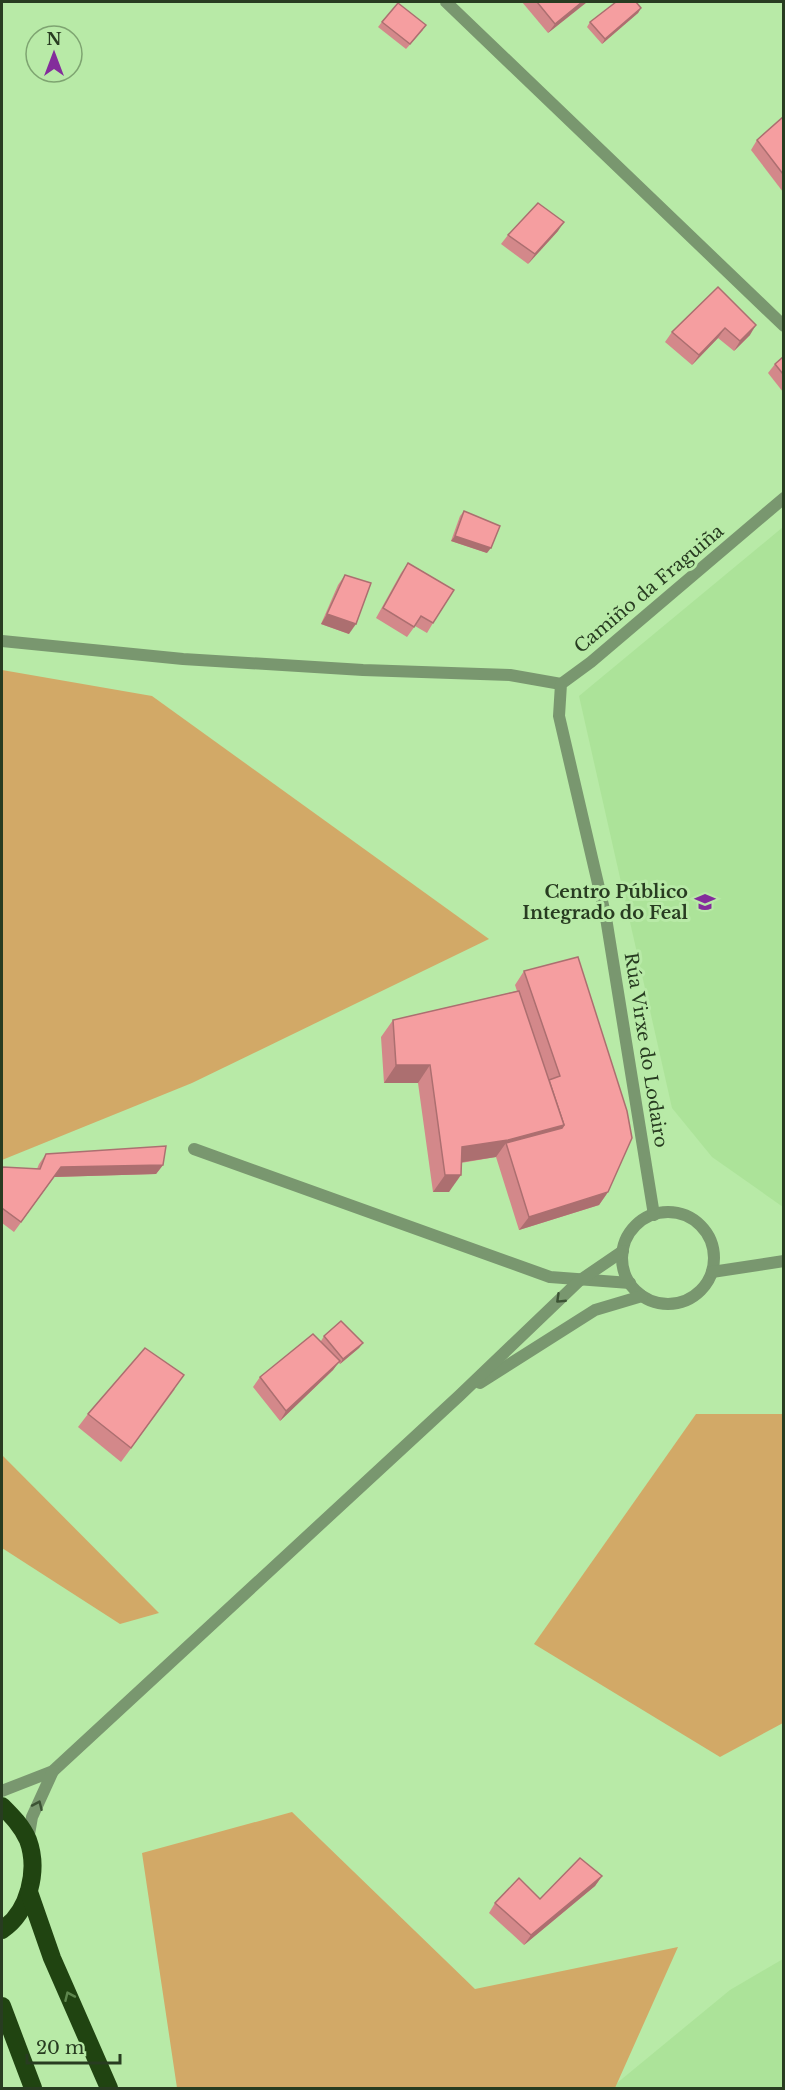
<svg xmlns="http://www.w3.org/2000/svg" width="785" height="2090" font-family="'Libre Baskerville',serif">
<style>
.built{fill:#ace399}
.green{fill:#d2a967}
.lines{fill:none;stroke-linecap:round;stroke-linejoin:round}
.lane{stroke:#79976f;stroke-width:12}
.street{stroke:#79976f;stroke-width:12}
.highway{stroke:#204411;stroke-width:18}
.wall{fill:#d3888a}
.shaded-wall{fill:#ac6f70}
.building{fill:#f59ea0;stroke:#ac6f70;stroke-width:1.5}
.oneway{stroke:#3c5334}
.oneway2{stroke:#5d864d}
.labels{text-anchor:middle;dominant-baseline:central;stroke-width:6;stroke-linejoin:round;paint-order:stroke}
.street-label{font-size:18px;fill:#283c21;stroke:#b8eaa7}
.poi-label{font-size:18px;font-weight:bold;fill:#283c21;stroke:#b8eaa7;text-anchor:end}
</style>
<rect width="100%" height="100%" fill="#b8eaa7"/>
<!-- built -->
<g class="built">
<polygon points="783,527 783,1207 712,1157 672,1108 579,696"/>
<polygon points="783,1959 783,2088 611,2088 730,1990"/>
</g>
<!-- green -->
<g class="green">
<polygon points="2,670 152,696 489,939 192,1083 2,1160"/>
<polygon points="696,1414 783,1414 783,1723 720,1757 534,1644"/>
<polygon points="2,1455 159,1613 120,1624 2,1548"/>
<polygon points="292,1812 475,1989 678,1947 615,2088 177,2088 142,1853"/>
</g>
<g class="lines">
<!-- lane -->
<g class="lane">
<polyline points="2,641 183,659 363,670 510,675 561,684"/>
<polyline points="194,1149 550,1277 630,1283"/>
</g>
<!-- street -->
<g class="street">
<polyline points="446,2 784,326"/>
<circle cx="668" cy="1258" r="46"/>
<polyline points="654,1215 606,918 559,716 561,684 591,662 784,498"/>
<polyline points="712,1272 784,1261"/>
<polyline points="480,1383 595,1310 642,1296"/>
<polyline points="2,1791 53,1771 459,1396 579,1281 623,1251"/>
<polyline points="28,1840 32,1817 53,1771"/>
</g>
<!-- highway -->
<g class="highway">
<path d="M2,1806C12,1816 22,1826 28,1840C39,1870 29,1912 2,1930"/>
<polyline points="29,1892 52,1958 109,2088"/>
<polyline points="2,2006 33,2088"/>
</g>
</g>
<!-- wall -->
<g class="wall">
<polygon points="522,2 587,2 548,33"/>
<polygon points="641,8 638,13 602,44 587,27 590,22"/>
<polygon points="382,22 423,30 406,49 378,27"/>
<polygon points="783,117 783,192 751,150 757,140"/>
<polygon points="558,231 528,264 501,244 508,235"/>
<polygon points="718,287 750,335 734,351 718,338 692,365 665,342 672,332"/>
<polygon points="783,357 783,392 768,373 775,364"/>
<polygon points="464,511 487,553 451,541 460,516"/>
<polygon points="408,563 433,623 427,633 415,626 407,637 376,618 401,573"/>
<polygon points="345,575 349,634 321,624 338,585"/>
<polygon points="524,971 608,1192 599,1205 519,1230 496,1157 461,1163 449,1192 433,1192 418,1083 384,1083 381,1037 393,1020 517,991 515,985"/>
<polygon points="46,1154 163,1165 156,1174 54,1177 14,1232 2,1223 2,1169 37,1169 39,1164"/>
<polygon points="324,1336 363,1343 359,1348 340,1364 338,1362 333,1370 280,1421 253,1387 260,1377 321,1341"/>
<polygon points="175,1389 121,1462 78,1427 88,1414"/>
<polygon points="602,1876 595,1886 524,1945 489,1913 495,1903 540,1899"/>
</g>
<!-- shaded-wall -->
<g class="shaded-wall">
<polygon points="582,2 587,2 548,33 555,24"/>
<polygon points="641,8 638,13 602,44 605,39"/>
<polygon points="564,222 558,231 528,264 535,254"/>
<polygon points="756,325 750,335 734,351 740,341"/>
<polygon points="725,328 718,338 692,365 699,355"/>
<polygon points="455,536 491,548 487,553 451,541"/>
<polygon points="327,614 356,624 349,634 321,624"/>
<polygon points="396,1065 430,1065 418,1083 384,1083"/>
<polygon points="564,1125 552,1142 506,1143 496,1157 450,1164 462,1147"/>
<polygon points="163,1165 156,1174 54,1177 14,1232 61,1167"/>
<polygon points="445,1175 461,1175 449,1192 433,1192"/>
<polygon points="608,1192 599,1205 519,1230 529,1217"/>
<polygon points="363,1343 359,1348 340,1364 343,1359"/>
<polygon points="340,1361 333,1370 280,1421 286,1411"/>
<polygon points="602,1876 595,1886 524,1945 531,1935"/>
</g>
<!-- building -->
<g class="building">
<polygon points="537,2 582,2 555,24"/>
<polygon points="616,2 636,2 641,8 605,39 590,22"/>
<polygon points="398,3 426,25 410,44 382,22"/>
<polygon points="783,117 783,174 757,140"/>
<polygon points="538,203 564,222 535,254 508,235"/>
<polygon points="718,287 756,325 740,341 725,328 699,355 672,332"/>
<polygon points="783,357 783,374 775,364"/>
<polygon points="464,511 500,526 491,548 455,536"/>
<polygon points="408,563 454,590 433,623 421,616 414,627 383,608"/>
<polygon points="345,575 371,583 356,624 327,614"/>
<polygon points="578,957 627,1111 632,1138 608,1192 529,1217 506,1143 562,1128 564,1125 549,1080 560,1076 524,971"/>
<polygon points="519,991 564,1125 508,1140 462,1147 461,1175 445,1175 430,1065 396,1065 393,1020"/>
<polygon points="166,1146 163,1165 61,1167 21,1222 2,1208 2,1169 3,1167 40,1169 46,1154"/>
<polygon points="341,1321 363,1343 343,1359 324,1336"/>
<polygon points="313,1334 340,1361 286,1411 260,1377"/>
<polygon points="145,1348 184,1375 131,1448 88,1414"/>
<polygon points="580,1858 602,1876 531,1935 495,1903 519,1878 540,1899"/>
</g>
<!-- one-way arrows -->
<defs><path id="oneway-chevron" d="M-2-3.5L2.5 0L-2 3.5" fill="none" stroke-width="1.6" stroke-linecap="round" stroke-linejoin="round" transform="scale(1.5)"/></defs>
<g class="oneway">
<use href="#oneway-chevron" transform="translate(560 1299) rotate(136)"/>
<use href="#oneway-chevron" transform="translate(38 1805) rotate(-66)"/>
</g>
<use class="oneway2" href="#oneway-chevron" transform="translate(69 1996) rotate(-114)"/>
<!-- icons -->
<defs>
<g id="school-bare" transform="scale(1.62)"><path d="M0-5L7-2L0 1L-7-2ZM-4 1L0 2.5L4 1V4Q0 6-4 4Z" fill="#832d9b" stroke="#b8eaa7" stroke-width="2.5" paint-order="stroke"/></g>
</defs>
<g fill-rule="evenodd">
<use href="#school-bare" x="705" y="902"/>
</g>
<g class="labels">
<!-- street labels -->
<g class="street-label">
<text transform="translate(649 589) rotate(-40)">Camiño da Fraguiña</text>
<text transform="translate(646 1050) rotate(81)">Rúa Virxe do Lodairo</text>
</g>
<!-- poi labels -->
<g class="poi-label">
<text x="688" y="892">Centro Público<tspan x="688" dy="21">Integrado do Feal</tspan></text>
</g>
</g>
<!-- border -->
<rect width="785" height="2090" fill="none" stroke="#283c21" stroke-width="6"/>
<!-- north arrow -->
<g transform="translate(54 54)"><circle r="28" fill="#b8eaa7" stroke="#7ea471" stroke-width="1.5"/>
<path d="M0-4.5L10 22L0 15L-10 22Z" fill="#832d9b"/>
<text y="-9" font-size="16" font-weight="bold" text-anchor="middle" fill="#283c21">N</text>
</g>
<!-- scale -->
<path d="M27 2054v9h93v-9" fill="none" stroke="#283c21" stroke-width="3"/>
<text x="36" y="2054" font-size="18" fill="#283c21" stroke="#b8eaa7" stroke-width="4.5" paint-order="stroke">20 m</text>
</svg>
